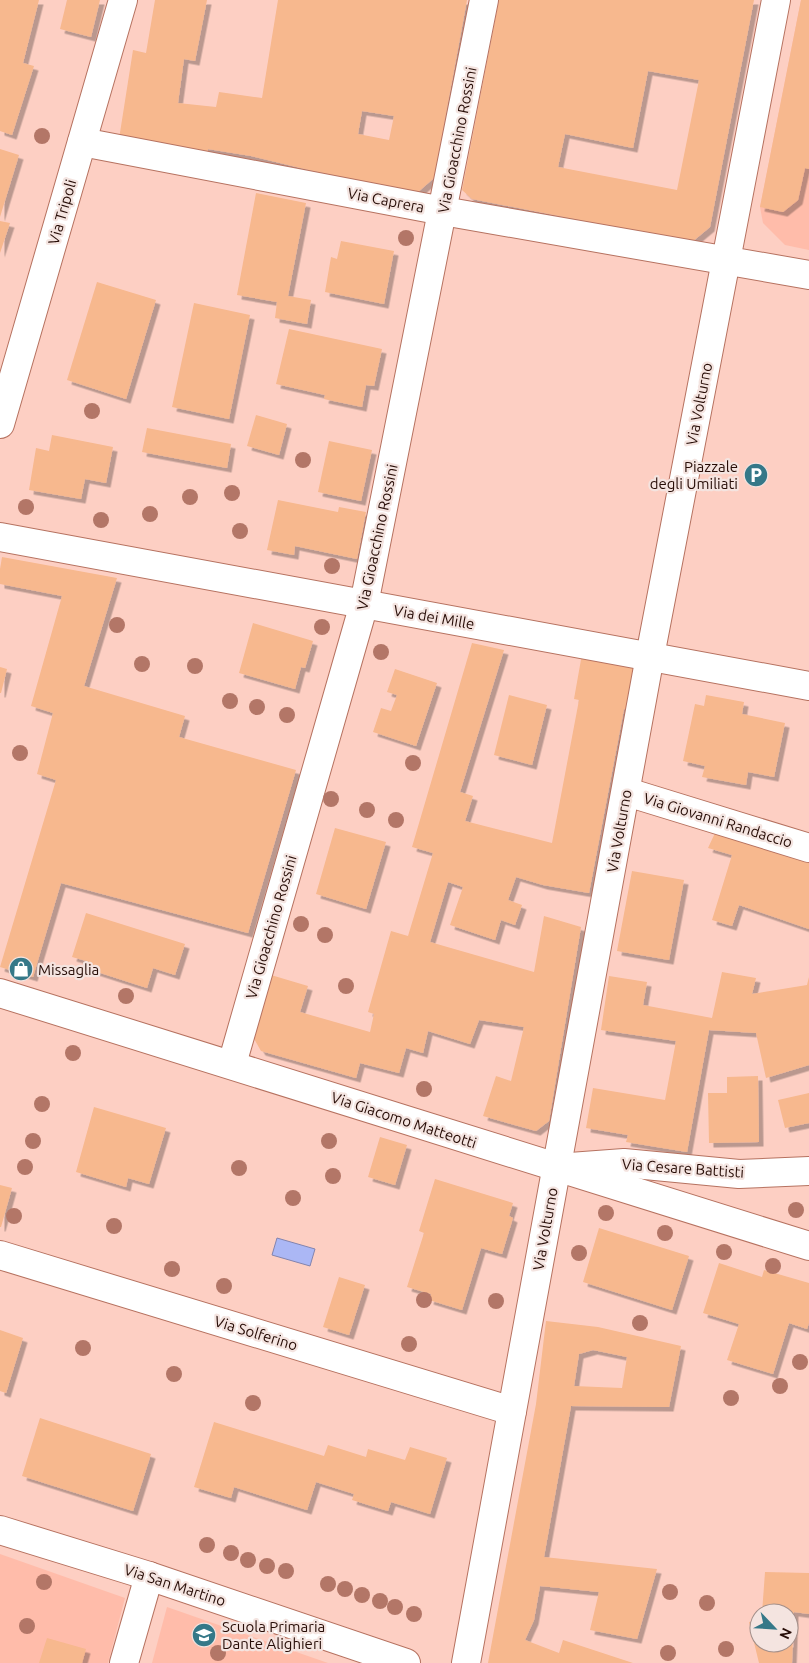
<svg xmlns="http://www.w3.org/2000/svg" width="809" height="1663" font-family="Ubuntu,sans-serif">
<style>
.built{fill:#ffbcaa}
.water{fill:#abb7f5;stroke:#8384ae}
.building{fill:#f7b88e;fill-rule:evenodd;filter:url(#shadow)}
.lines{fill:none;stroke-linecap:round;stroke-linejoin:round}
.minor-casing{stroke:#b67260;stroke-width:30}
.minor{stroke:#fff;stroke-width:28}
.tree{fill:#b37667}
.labels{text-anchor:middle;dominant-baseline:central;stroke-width:4.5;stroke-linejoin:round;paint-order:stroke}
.street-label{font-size:15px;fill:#270d07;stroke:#f4e4e0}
.poi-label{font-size:15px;fill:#270d07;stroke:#f4e4e0;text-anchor:start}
</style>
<defs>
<filter id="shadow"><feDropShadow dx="4.5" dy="4.5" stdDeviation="0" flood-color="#0004"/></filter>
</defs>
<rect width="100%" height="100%" fill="#fdcfc3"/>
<!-- built -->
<g class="built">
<polygon points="801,0 809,0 809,250 785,245 763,223 760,207"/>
<polygon points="0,1554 125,1598 108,1663 0,1663"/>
<polygon points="167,1607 328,1663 152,1663"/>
</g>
<!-- water -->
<polygon class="water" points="277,1238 315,1249 310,1266 272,1255"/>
<!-- building -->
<g class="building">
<polygon points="0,0 39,0 23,63 34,66 12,135 0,131"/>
<polygon points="67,0 100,0 91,37 60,29"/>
<path d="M155,0H207L195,61L184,59L178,103L216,107L219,92L262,98L278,0H467L434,178L418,192L309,170L251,156L208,149L207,159L119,139L133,50L146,53ZM362,111L394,116L389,140L358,134Z"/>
<path d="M499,0H754L710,227L692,242L472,199L462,190ZM648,71L699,80L677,190L558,167L565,134L633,148Z"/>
<polygon points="801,0 809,0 809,169 805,168 798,200 783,212 760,207"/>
<polygon points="0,149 19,155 0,217"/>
<polygon points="256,193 306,203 288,296 311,300 307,324 275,318 277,302 237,295"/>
<polygon points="0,221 10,223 0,253"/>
<polygon points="341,241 394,251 384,304 325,292 331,257 337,259"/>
<polygon points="97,282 156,300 126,399 67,380"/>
<polygon points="194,303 250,315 229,419 172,407"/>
<polygon points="289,329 382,349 374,386 366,385 362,407 324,399 325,395 276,384"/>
<polygon points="256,415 287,424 279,455 247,446"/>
<polygon points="147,428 231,444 227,468 142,452"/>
<polygon points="52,435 113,447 106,483 85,479 81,499 29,490 36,448 49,451"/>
<polygon points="329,441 372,450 361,501 318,492"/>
<polygon points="278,500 338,512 339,507 366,512 357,559 295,546 294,555 267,550"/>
<polygon points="2,557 117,578 84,686 185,716 179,737 296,770 248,933 61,883 33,977 0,967 56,780 37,774 53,713 31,706 62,596 0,584 0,569"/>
<polygon points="253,623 313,641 305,668 301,667 295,689 239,673"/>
<polygon points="472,643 504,650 460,792 473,796 465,821 552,843 579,700 574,699 582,654 638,665 629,710 624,709 589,893 543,885 516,877 508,900 522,905 515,925 501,920 495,940 450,925 463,887 448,882 430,942 534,972 544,916 581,927 549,1121 536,1131 483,1116 496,1076 511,1081 524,1027 479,1020 470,1044 428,1031 423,1053 406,1048 399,1073 360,1063 356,1078 261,1051 253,1037 271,975 308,986 300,1012 370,1032 374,1014 368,1012 391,931 408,936 433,853 412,847"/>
<polygon points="0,667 7,669 1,693 0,693"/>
<polygon points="395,669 437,683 416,746 373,732 381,708 391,711 397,695 387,692"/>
<polygon points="509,695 547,705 532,765 494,755"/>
<polygon points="706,695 744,702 742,714 785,723 774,777 748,772 746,785 702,777 705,766 683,761 695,704 704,706"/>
<polygon points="335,828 386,842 366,909 316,894"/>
<polygon points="715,833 809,863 809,929 739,905 732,926 712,920 732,855 708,848"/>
<polygon points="632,871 684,880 669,960 617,951"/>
<polygon points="86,913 185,944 175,975 153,968 147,988 88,969 90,962 72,957"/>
<polygon points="722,972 756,978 752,994 807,985 809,977 809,1065 766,1078 756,1033 709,1030 687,1152 626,1142 628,1135 586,1128 593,1088 665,1100 676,1041 601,1030 609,976 647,982 643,1005 712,1018"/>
<polygon points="758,1076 759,1142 709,1143 708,1093 727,1093 727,1077"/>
<polygon points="809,1093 809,1123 785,1128 778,1100"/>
<polygon points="94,1107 166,1128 149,1184 128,1178 126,1187 76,1172"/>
<polygon points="380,1137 407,1145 395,1185 368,1177"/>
<polygon points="435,1179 513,1203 509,1216 513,1218 502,1254 481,1248 462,1310 429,1300 431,1294 407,1287 424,1233 419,1231"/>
<polygon points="0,1185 12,1188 1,1227 0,1227"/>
<polygon points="599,1228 689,1256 672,1310 583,1282"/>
<polygon points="719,1263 762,1277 764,1270 809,1283 809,1323 807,1329 789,1323 773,1374 727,1360 739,1324 703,1313"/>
<polygon points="339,1277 365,1285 349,1335 323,1327"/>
<path d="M546,1321L598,1327L681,1346L669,1407L571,1406L544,1557L657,1569L637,1639L590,1630L599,1592L540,1586L534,1620L525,1640L559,1653L563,1640L633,1663H488L536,1404ZM593,1350L627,1357L622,1388L574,1386L579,1354Z"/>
<polygon points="0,1330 23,1338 6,1393 0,1391"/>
<polygon points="40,1418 151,1454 133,1511 22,1476"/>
<polygon points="214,1422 324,1456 328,1445 366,1457 368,1449 405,1460 410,1447 447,1458 430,1514 391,1502 388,1511 352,1500 354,1494 316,1482 307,1510 234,1487 231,1498 194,1487"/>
<polygon points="765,1572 809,1573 809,1614 794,1612 792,1663 759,1663 749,1622 759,1620 759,1643 789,1643 789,1613 762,1613"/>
<polygon points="47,1638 86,1649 82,1663 39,1663"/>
</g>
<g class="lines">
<!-- minor casing -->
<g class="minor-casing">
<g id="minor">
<polyline points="82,142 443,211 809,275"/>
<polyline points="0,424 123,0"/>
<polyline points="0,537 809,686"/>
<polyline points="627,792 809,848"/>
<path d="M0,993C270,1076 539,1163 809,1246"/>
<polyline points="232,1064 364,604 484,0"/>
<polyline points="570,1167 624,1163 739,1174 809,1171"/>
<polyline points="0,1255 512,1411"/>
<polyline points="0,1530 149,1576 406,1663"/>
<polyline points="124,1663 149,1576"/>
<polyline points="466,1663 650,656 776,0"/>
</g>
</g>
<!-- minor -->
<use href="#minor" class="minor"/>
</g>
<!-- trees -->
<g class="tree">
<circle cx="42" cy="136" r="8"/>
<circle cx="406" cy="238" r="8"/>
<circle cx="92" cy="411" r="8"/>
<circle cx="303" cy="460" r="8"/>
<circle cx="232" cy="493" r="8"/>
<circle cx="190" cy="497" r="8"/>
<circle cx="26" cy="507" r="8"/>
<circle cx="150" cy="514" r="8"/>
<circle cx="101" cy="520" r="8"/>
<circle cx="240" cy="531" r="8"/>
<circle cx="332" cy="566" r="8"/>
<circle cx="117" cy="625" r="8"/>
<circle cx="322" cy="627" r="8"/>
<circle cx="381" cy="652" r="8"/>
<circle cx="142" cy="664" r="8"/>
<circle cx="195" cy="666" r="8"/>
<circle cx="230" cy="701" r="8"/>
<circle cx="257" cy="707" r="8"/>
<circle cx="287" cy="715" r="8"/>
<circle cx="20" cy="753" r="8"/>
<circle cx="413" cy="763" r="8"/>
<circle cx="331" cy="799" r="8"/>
<circle cx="367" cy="810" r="8"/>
<circle cx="396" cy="820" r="8"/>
<circle cx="301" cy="924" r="8"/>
<circle cx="325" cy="935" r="8"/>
<circle cx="346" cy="986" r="8"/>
<circle cx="126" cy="996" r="8"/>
<circle cx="73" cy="1053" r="8"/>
<circle cx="424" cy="1089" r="8"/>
<circle cx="42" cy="1104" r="8"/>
<circle cx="33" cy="1141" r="8"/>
<circle cx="329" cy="1141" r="8"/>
<circle cx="25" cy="1167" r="8"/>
<circle cx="239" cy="1168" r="8"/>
<circle cx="333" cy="1176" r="8"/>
<circle cx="293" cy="1198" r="8"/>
<circle cx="796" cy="1210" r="8"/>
<circle cx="606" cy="1213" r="8"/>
<circle cx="14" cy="1216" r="8"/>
<circle cx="114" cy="1226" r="8"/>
<circle cx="665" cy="1233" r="8"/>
<circle cx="724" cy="1252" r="8"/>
<circle cx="579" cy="1253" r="8"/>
<circle cx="773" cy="1266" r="8"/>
<circle cx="172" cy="1269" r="8"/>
<circle cx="224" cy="1286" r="8"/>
<circle cx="424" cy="1300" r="8"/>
<circle cx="496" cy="1301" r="8"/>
<circle cx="640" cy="1323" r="8"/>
<circle cx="409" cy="1344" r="8"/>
<circle cx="83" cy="1348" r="8"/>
<circle cx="800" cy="1362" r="8"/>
<circle cx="174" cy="1374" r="8"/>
<circle cx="780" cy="1386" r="8"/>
<circle cx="731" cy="1398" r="8"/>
<circle cx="253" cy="1403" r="8"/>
<circle cx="207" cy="1545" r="8"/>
<circle cx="231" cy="1553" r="8"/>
<circle cx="248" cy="1560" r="8"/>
<circle cx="267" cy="1566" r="8"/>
<circle cx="286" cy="1571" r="8"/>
<circle cx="44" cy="1582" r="8"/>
<circle cx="328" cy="1584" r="8"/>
<circle cx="345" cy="1589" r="8"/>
<circle cx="670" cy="1592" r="8"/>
<circle cx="362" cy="1595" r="8"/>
<circle cx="380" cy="1601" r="8"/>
<circle cx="707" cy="1603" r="8"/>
<circle cx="395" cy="1607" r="8"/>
<circle cx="414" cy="1614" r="8"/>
<circle cx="27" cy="1626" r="8"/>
<circle cx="726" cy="1649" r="8"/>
<circle cx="218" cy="1653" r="8"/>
<circle cx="668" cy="1653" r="8"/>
</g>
<!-- icons -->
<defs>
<g id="parking-disc" transform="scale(1.25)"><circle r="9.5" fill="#357888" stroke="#f4e4e0"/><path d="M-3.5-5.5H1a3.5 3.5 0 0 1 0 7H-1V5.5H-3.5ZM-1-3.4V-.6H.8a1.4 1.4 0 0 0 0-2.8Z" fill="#fff"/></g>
<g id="shop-disc" transform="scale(1.25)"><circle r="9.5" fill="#357888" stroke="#f4e4e0"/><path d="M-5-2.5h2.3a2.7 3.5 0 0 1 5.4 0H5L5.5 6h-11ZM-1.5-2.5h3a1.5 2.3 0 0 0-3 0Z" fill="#fff"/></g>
<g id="school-disc" transform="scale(1.25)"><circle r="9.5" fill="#357888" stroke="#f4e4e0"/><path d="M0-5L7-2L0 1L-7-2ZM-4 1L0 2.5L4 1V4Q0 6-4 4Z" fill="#fff"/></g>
</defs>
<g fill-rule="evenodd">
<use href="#parking-disc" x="756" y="475"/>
<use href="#shop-disc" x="21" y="969"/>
<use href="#school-disc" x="204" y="1635"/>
</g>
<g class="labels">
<!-- street labels -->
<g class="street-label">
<text transform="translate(457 140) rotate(-79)">Via Gioacchino Rossini</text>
<text transform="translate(386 200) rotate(11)">Via Caprera</text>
<text transform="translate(62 212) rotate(-74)">Via Tripoli</text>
<text transform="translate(699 404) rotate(-79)">Via Volturno</text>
<text transform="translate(377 537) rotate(-78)">Via Gioacchino Rossini</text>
<text transform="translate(434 617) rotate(10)">Via dei Mille</text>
<text transform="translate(718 820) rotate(17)">Via Giovanni Randaccio</text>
<text transform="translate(619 831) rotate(-80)">Via Volturno</text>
<text transform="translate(271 927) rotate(-74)">Via Gioacchino Rossini</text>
<text transform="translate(404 1120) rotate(18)">Via Giacomo Matteotti</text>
<text transform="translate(683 1168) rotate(4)">Via Cesare Battisti</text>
<text transform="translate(545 1229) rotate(-80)">Via Volturno</text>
<text transform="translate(256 1333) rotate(17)">Via Solferino</text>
<text transform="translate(175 1585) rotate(18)">Via San Martino</text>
</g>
<!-- poi labels -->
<g class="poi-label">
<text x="738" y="466" text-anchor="end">Piazzale<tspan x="738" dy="17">degli Umiliati</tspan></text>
<text x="38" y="969">Missaglia</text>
<text x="222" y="1626">Scuola Primaria<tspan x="222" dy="17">Dante Alighieri</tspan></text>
</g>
</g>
<!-- north arrow -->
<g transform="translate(774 1628) rotate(115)"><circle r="24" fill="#f4e4e0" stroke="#a28e89"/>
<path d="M0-4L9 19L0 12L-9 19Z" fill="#357888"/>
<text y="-8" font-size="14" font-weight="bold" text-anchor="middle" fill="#270d07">N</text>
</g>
</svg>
